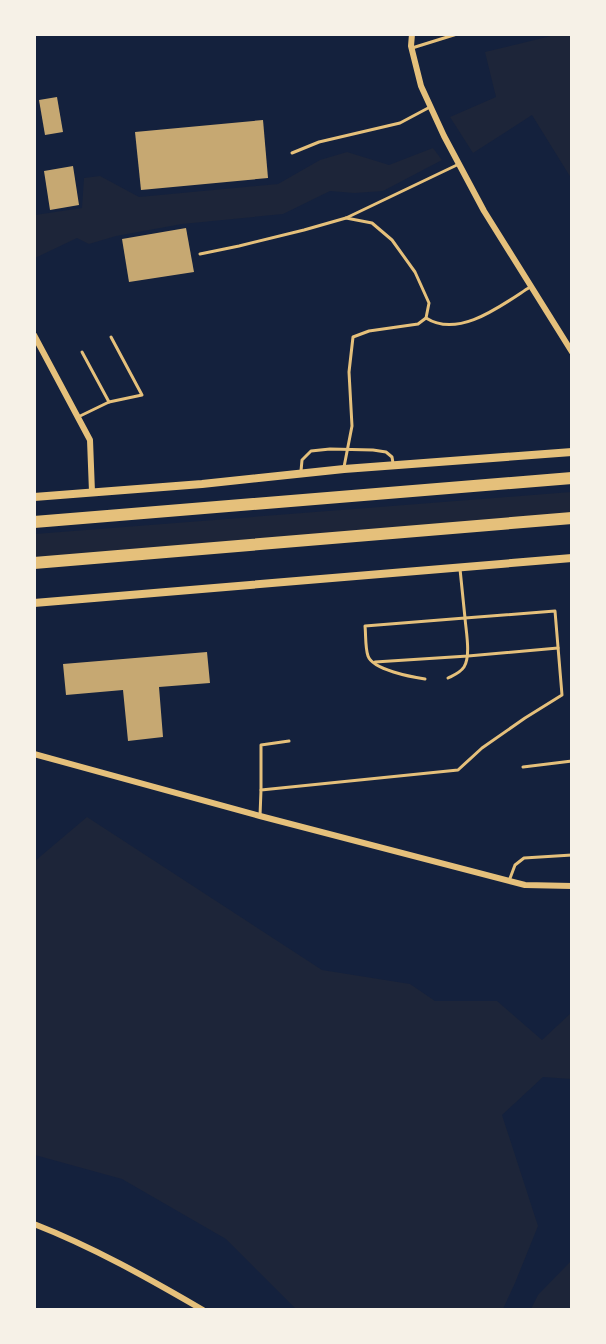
<svg xmlns="http://www.w3.org/2000/svg" width="606" height="1344" font-family="Literata,serif">
<style>
.green{fill:#1d2539}
.building{fill:#c6a872}
.lines{fill:none;stroke-linecap:round;stroke-linejoin:round}
.service{stroke:#e5c07b;stroke-width:3}
.minor{stroke:#e5c07b;stroke-width:6}
.tertiary{stroke:#e5c07b;stroke-width:8}
.motorway{stroke:#e5c07b;stroke-width:12}
</style>
<rect width="100%" height="100%" fill="#14213d"/>
<!-- green -->
<g class="green">
<polygon points="555,35 571,35 571,178 532,115 473,153 450,117 496,97 485,52"/>
<polygon points="433,148 442,160 383,191 354,193 330,191 283,214 182,224 116,236 89,244 77,238 35,258 35,215 82,208 84,178 100,176 139,197 278,184 320,160 347,152 389,165"/>
<polygon points="571,492 571,513 35,557 35,534"/>
<polygon points="87,817 322,970 410,984 435,1001 497,1001 542,1040 571,1013 571,1079 543,1077 502,1115 538,1226 515,1283 503,1309 296,1309 226,1239 122,1179 35,1155 35,861"/>
<polygon points="571,1261 571,1309 531,1309 538,1295"/>
</g>
<!-- building -->
<g class="building">
<polygon points="57,97 63,132 45,135 39,100"/>
<polygon points="263,120 268,178 141,190 135,132"/>
<polygon points="73,166 79,205 50,210 44,171"/>
<polygon points="186,228 194,272 129,282 122,239"/>
<polygon points="207,652 210,683 159,687 163,737 128,741 123,690 66,695 63,664"/>
</g>
<g class="lines">
<!-- service -->
<g class="service">
<polyline points="412,48 457,34"/>
<polyline points="292,153 319,142 400,123 430,107"/>
<polyline points="200,254 239,246 304,230 346,218 459,164"/>
<path d="M426,318C459,339 502,305 530,287"/>
<polyline points="82,352 109,402"/>
<polyline points="78,417 109,402 142,395 111,337"/>
<polyline points="344,467 352,426 349,372 353,337 369,331 418,324 426,318 429,303 415,272 392,240 372,223 346,218"/>
<polyline points="301,471 302,460 311,451 330,449 373,450 386,452 392,457 393,463"/>
<polyline points="375,662 468,656 558,648"/>
<path d="M425,679C412,677 373,670 368,656C365,647 366,635 365,626L465,618C466,631 471,656 464,667C460,673 454,675 448,678"/>
<polyline points="523,767 572,761"/>
<polyline points="261,790 261,745 289,741"/>
<polyline points="260,816 261,790 458,770 482,748 525,718 562,695 555,611 465,618 460,569"/>
<polyline points="509,881 515,865 524,858 572,855"/>
</g>
<!-- minor -->
<g class="minor">
<polyline points="412,34 411,46 421,86 444,136 484,211 572,352"/>
<polyline points="34,335 90,440 92,492"/>
<polyline points="34,754 260,816 525,885 572,886"/>
<path d="M34,1224C93,1247 148,1278 203,1310"/>
</g>
<!-- tertiary -->
<g class="tertiary">
<polyline points="34,497 202,484 344,469 572,452"/>
<polyline points="34,603 572,558"/>
</g>
<!-- motorway -->
<g class="motorway">
<polyline points="34,522 572,478"/>
<polyline points="34,563 572,518"/>
</g>
</g>
<!-- border -->
<rect width="606" height="1344" fill="none" stroke="#f6f1e7" stroke-width="72"/>
</svg>
